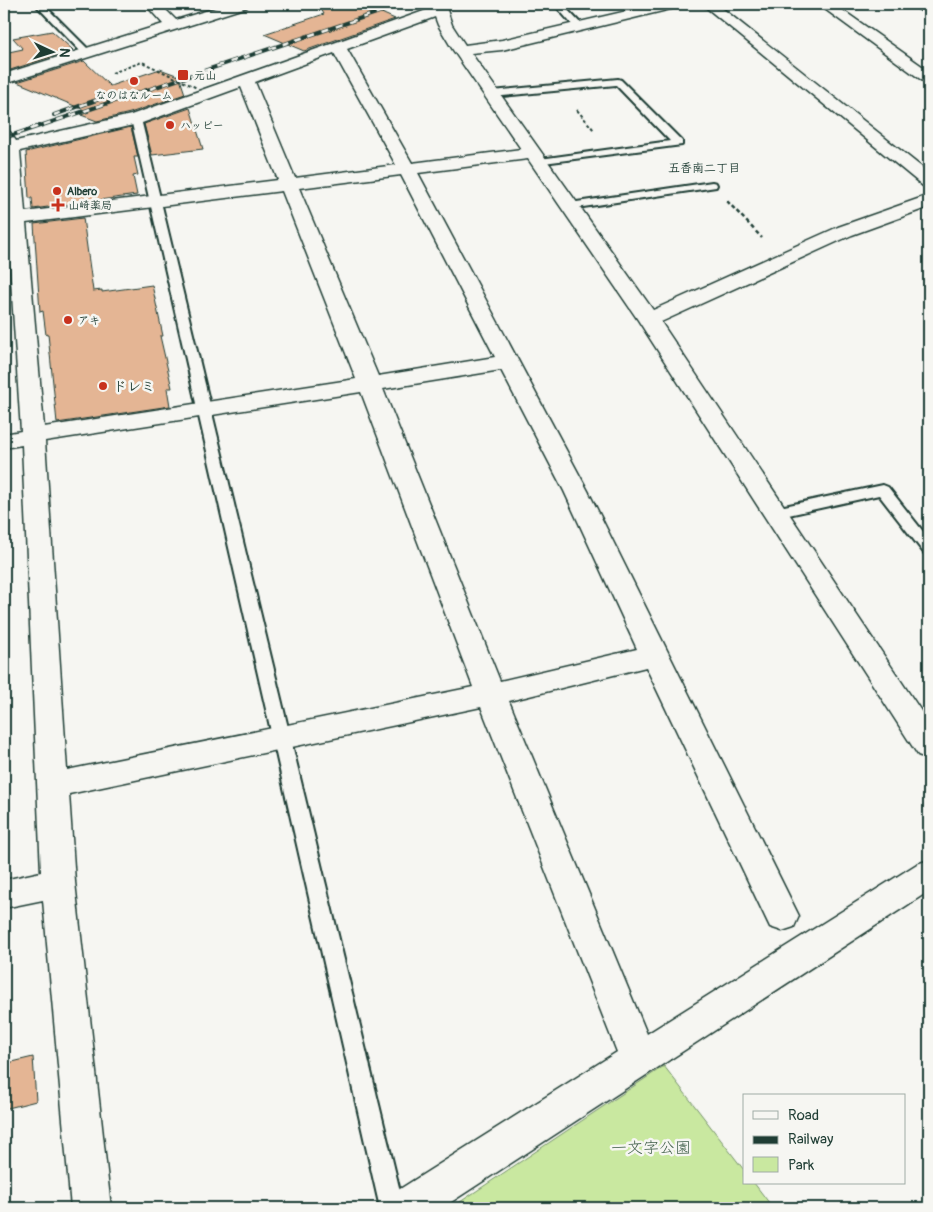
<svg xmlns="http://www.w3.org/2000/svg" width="933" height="1212" font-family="Pangolin,'Klee One',sans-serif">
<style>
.green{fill:#c9e8a0;stroke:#74926a}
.building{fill:#e4b594;stroke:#1f3d34}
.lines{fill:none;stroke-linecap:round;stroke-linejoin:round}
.lane-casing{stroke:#1f3d34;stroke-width:4}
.street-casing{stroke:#1f3d34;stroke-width:3}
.path-far1{stroke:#1f3d34;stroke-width:2;stroke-dasharray:3 2.5;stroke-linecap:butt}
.path{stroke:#1f3d34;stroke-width:2.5;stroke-dasharray:4 3;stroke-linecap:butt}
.lane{fill:#f6f6f2;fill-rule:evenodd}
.street{fill:#f6f6f2;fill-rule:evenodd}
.rail-casing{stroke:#1f3d34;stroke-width:4}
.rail{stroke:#f6f6f2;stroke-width:2.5;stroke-dasharray:7;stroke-linecap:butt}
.path-bridge{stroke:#1f3d34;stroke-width:2;stroke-dasharray:3 2.5;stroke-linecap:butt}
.poi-dot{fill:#c8321e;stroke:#f6f6f2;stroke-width:2}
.labels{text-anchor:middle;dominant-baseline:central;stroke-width:5;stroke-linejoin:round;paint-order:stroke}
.far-poi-label{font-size:11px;font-weight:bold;fill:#1f3d34;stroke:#f6f6f2;text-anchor:start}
.far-neighbourhood-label{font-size:12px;font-weight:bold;fill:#1f3d34;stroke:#f6f6f2}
.poi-label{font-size:14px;font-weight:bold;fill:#1f3d34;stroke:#f6f6f2;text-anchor:start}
.near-park-label{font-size:16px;fill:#415f4a;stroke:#f6f6f2}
</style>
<rect width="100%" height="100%" fill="#f6f6f2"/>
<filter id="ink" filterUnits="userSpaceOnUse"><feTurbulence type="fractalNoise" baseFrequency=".02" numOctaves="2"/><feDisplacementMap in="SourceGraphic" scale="10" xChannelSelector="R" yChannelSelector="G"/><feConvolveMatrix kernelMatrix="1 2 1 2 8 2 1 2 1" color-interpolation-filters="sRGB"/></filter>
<g filter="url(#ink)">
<!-- green -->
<polygon class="green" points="664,1066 744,1170 744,1183 754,1183 773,1208 451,1208"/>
<!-- building -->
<g class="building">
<polygon points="318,4 361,4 395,19 304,51 264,34 324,14"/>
<polygon points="52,31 73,50 4,72 4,53 23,49 13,38"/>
<polygon points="84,61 110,86 160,69 179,76 185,94 130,113 97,121 81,115 89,112 17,82"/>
<polygon points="190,108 203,149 152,155 144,124"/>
<polygon points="131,127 138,157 134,157 138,175 133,176 137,195 33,209 32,198 29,198 26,152"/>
<polygon points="83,218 93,291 102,290 102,292 152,285 163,336 160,336 172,388 167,388 170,406 57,423 48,334 46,335 43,311 40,312 34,224"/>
<polygon points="33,1057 36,1101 4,1109 4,1064"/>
</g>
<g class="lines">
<!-- lane casing -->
<g class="lane-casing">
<g id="lane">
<polygon points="35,4 43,4 89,50 89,54 83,54"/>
<polygon points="554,4 562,4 582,25 582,29 576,29"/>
<polygon points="911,4 920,4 929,9 929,15"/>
<polygon points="618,79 621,80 682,141 682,145 536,164 535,162 540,159 670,141 616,85 492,97 487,94 492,91"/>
<polygon points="136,116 141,119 404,1208 380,1208 131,119"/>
<polygon points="712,182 716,183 717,185 716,187 570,209 564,206 570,203"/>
<polygon points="883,485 888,487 929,539 929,554 924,553 879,495 775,518 770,516 767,513 770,510 775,508"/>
</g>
</g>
<!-- street casing -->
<g class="street-casing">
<g id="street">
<polygon points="145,4 160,4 176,20 228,4 249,4 247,7 4,84 4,74 163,24"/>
<path d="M438,4H452L447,10L452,25L465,45L502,40L657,4H681L679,7L502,50L471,53L653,310L838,227L929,195V207L852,235L661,322L929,723V759L918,755L638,320L528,159L418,173L588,491L799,916L794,927L782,931L770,927L646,667L509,701L647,1034L917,864L929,860V891L442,1208H386L392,1194L617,1052L481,707L69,794L75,882L111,1208H71L43,900L4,908V880L41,872L22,445L4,448V434L21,431L7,219L4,131L10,132L16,141L131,115L435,7ZM435,17L438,25L453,50L521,149L412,163L347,49ZM334,53L396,165L295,178L255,82ZM241,87L278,180L25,212L20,151L142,123ZM401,175L495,357L378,376L299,188ZM282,191L356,379L44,427L26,223ZM501,370L564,491L637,649L500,681L383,389ZM361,392L473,687L67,770L45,441Z"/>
<polygon points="702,4 717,4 929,173 929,187 923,186"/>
<polygon points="818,4 834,4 929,71 929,83 923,81"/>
</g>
</g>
<!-- path-far1 -->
<polyline class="path-far1" points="577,110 594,130"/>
<!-- path -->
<polyline class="path" points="727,201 762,238"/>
<!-- lane -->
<use href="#lane" class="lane"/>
<!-- street -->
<use href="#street" class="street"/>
<!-- rail casing -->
<g class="rail-casing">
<g id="rail">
<polyline points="54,115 108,96"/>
<polyline points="4,138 403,4"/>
</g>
</g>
<!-- rail -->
<use href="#rail" class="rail"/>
<!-- path-bridge -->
<polyline class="path-bridge" points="112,73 142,62 197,88"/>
</g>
</g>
<!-- markers -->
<g class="poi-dot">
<rect x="177" y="69" width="12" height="12" rx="2.5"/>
<circle cx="134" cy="81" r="5"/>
<circle cx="170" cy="125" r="5"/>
<circle cx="57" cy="191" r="5"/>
<path d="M55.5 197.5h5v5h5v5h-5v5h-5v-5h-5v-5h5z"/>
<circle cx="68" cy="320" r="5"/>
<circle cx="103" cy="386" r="5"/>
</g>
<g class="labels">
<!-- far-poi labels -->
<g class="far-poi-label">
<text x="194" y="75">元山</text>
<text x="134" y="95" text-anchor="middle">なのはなルーム</text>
<text x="180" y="125">ハッピー</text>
<text x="67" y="191">Albero</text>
<text x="68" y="205">山崎薬局</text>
<text x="78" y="320">アキ</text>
</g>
<!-- far-neighbourhood labels -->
<g class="far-neighbourhood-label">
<text x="704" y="168">五香南二丁目</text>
</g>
<!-- poi labels -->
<g class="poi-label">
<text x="113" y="386">ドレミ</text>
</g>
<!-- near-park labels -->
<g class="near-park-label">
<text x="651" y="1148">一文字公園</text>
</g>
</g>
<!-- margin -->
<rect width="933" height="1212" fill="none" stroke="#f6f6f2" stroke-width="20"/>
<rect x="10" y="10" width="913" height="1192" fill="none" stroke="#1f3d34" stroke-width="2" filter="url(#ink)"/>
<!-- legend -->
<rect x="743" y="1094" width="162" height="90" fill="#f6f6f2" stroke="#a0aca6"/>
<rect x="753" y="1111" width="25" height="8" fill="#f6f6f2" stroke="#a0aca6"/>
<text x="788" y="1120" font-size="15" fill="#1f3d34">Road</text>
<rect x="753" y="1136" width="25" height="8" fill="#1f3d34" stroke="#a0aca6"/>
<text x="788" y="1144" font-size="15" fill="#1f3d34">Railway</text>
<rect x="753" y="1157" width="25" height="15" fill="#c9e8a0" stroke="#a0aca6"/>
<text x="788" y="1170" font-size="15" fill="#1f3d34">Park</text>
<!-- north arrow -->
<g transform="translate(52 52) rotate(94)" stroke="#f6f6f2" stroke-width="4" paint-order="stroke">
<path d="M0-4L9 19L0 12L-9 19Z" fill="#1f3d34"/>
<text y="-8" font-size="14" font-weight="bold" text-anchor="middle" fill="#1f3d34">N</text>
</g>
</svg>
